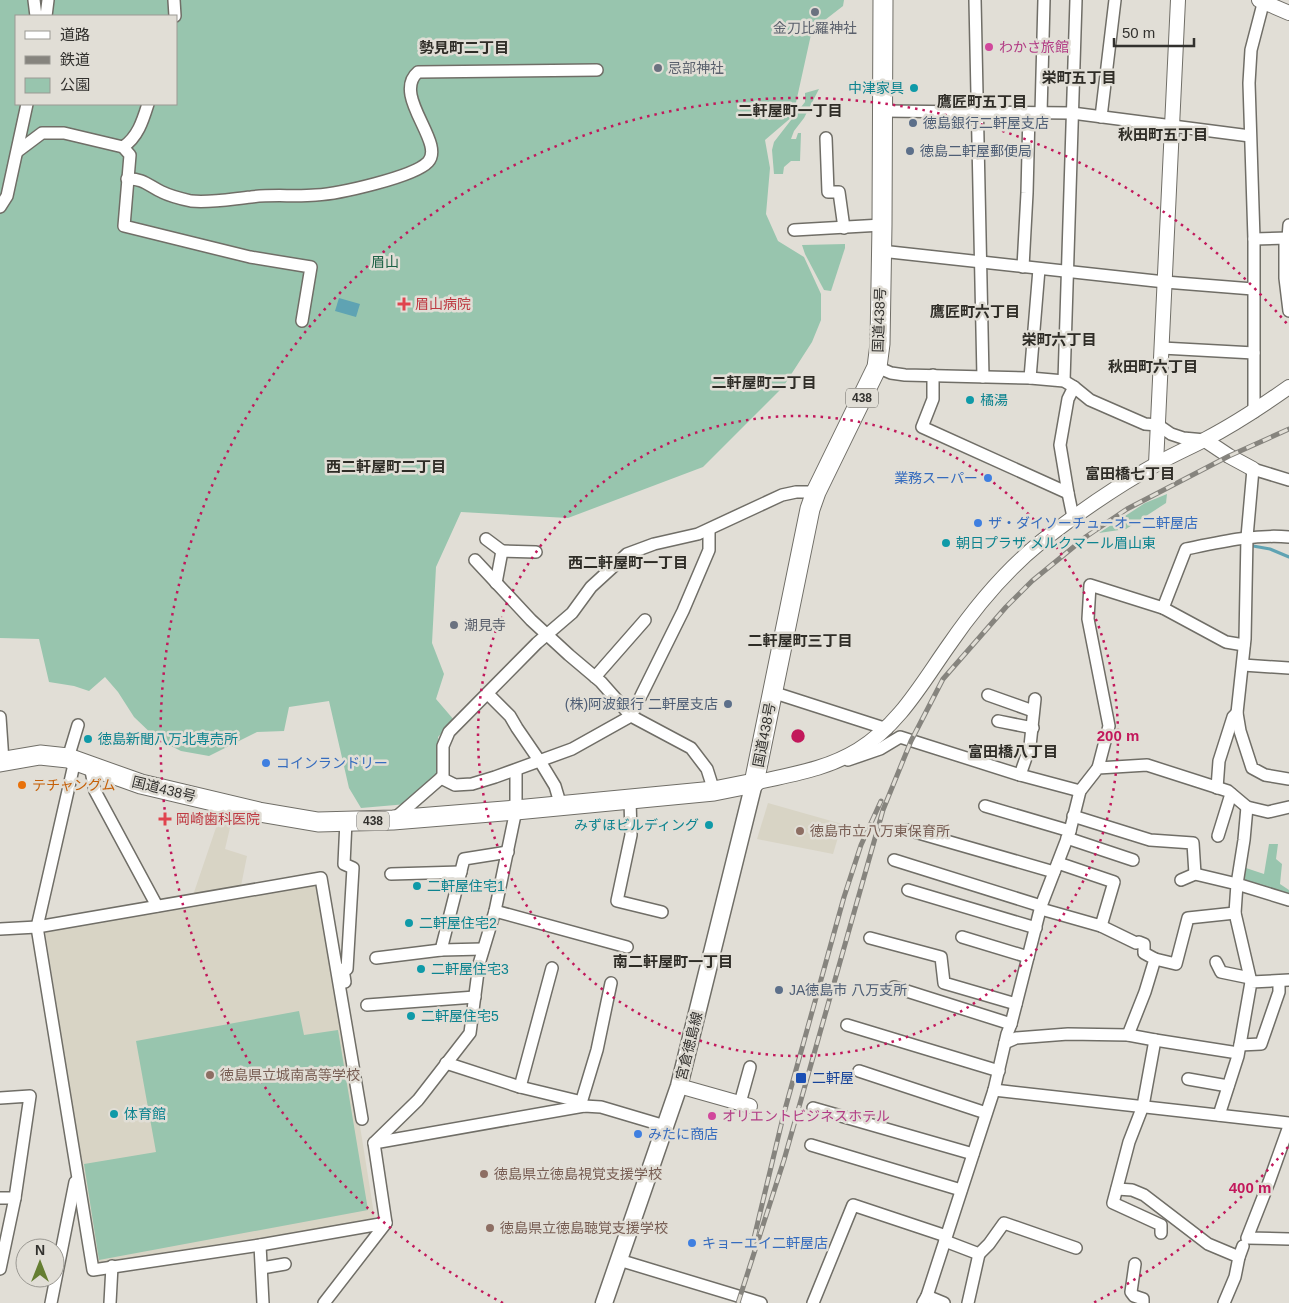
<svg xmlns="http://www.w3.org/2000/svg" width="1289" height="1303" font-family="Helvetica,'Noto Sans JP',sans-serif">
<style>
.built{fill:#d8d4c5}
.green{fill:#98c5ae;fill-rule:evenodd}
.water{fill:#5fa3b3}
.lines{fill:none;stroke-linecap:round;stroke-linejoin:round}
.stream{stroke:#5fa3b3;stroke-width:3}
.minor-casing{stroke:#706e67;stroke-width:14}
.tertiary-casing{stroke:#706e67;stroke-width:16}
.secondary-casing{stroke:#706e67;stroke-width:19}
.trunk-casing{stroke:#706e67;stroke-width:21}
.minor{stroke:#fff;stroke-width:11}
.tertiary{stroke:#fff;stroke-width:14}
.secondary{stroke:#fff;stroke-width:16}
.trunk{stroke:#fff;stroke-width:19}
.rail-casing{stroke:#86847e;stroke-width:5}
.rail{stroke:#e1ded6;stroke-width:3;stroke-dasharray:9;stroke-linecap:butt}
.ring{fill:none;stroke:#c2185b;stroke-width:2.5;stroke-dasharray:2.5 5}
.worship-dot{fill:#6b7280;stroke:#e1ded6;stroke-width:2}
.hotel-dot{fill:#d1479c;stroke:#e1ded6;stroke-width:2}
.culture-dot{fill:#0f9aa8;stroke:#e1ded6;stroke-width:2}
.service-dot{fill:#5c6f8a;stroke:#e1ded6;stroke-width:2}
.health-dot{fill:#e0444e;stroke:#e1ded6;stroke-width:2}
.shop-dot{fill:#3f7fe0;stroke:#e1ded6;stroke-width:2}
.food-dot{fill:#e8710a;stroke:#e1ded6;stroke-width:2}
.education-dot{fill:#8d6e63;stroke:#e1ded6;stroke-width:2}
.transit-dot{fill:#1a4fb4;stroke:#e1ded6;stroke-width:2}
.labels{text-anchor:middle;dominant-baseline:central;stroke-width:5;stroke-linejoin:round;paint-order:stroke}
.shield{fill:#e1ded6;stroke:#666560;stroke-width:1}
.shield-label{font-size:12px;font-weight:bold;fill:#32312e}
.worship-label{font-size:14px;fill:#5b616d;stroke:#e1ded6;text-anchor:start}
.hotel-label{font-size:14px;fill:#b23c85;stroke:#e1ded6;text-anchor:start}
.culture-label{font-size:14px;fill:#0d838f;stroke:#e1ded6;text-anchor:start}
.service-label{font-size:14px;fill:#4e5e75;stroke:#e1ded6;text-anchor:start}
.park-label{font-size:14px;fill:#1d6145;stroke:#e1ded6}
.health-label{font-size:14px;fill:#be3a42;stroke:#e1ded6;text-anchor:start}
.street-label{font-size:14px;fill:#32312e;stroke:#e1ded6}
.shop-label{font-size:14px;fill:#366cbe;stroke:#e1ded6;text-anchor:start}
.food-label{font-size:14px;fill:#c56008;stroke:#e1ded6;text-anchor:start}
.education-label{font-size:14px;fill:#785e54;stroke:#e1ded6;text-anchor:start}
.transit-label{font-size:14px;fill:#164399;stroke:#e1ded6;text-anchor:start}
.neighbourhood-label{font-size:15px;font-weight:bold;fill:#2f2d27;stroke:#e1ded6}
.centre{fill:#c2185b;stroke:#e1ded6;stroke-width:2.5}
.ring-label{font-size:15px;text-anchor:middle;font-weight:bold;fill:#c2185b;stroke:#e1ded6;stroke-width:5;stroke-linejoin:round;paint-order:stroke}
</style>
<rect width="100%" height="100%" fill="#e1ded6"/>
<!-- built -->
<g class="built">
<polygon points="768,803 842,824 833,854 757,839"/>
<polygon points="221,813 233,815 225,849 247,856 239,896 321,882 375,1220 96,1263 45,930 190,904"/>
</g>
<!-- green -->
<g class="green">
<path d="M0,0H844L843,6L812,30L793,116L765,140L770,168L766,214L778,241L804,257L821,294V320L812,342L783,387L703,467L568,518L461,512L436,567L432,643L444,674L436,699L454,720L438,737L441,773L407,804L361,808L349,788L329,701L289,707L284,731L257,732L209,756L181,751L157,739L134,717L118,692L105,677L89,691L74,686L49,682L39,639L0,638ZM16,16H176V104H16Z"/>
<polygon points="819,89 804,118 794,131 791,139 796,139 798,133 801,133 800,161 791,161 784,167 783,174 774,174 772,150 774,142 805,102 805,93"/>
<polygon points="845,244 845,248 831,291 824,290 805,254 802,245"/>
<polygon points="1167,494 1166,503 1126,529 1099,533 1145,503"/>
<polygon points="1269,844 1278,844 1276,859 1282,864 1280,884 1289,890 1289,896 1240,881 1243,867 1264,874"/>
<polygon points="299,1011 304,1035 338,1030 368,1210 99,1260 84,1164 156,1152 136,1041"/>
</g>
<!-- water -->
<polygon class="water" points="339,298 360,304 356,317 335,311"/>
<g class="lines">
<!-- stream -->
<polyline class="stream" points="1253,546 1270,549 1289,557"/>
<!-- minor casing -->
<g class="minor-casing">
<g id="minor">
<polyline points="34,0 36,16"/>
<polyline points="174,0 175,16"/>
<polyline points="975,0 983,377"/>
<polyline points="46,16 48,0"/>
<polyline points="883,111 1072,113 1250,136"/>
<polyline points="1041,113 1044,0"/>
<polyline points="1101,117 1115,0"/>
<polyline points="826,138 828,192 839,192 844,228"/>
<path d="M123,147C138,137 143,120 148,104"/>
<polyline points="18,151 42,133 64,133 123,147 130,155 124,226 250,257 311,267 302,321"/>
<path d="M127,179C143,178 149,186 162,192C170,196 182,199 191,201C211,203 231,199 251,197C273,194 295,197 316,195C338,194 414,177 428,162C446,143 391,95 418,72L597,70"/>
<polyline points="0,207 7,196 27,104"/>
<polyline points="1289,225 1288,238 1289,238"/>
<polyline points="794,230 882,225"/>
<polyline points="1285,238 1285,278 1289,311"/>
<polyline points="1254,239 1288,238"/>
<polyline points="881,251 1165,282 1253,289"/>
<polyline points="1023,267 1027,193 1029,113"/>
<polyline points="1162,348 1254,353"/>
<polyline points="877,367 891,373 905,375 1030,378 1064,381 1074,387 1090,400 1145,424 1158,425 1171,434 1183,438 1205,440"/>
<polyline points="933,375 933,399 922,427 1068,493 1060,445 1068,399 1074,387"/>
<polyline points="1030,378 1039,269"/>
<polyline points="1064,381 1076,0"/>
<polyline points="1254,412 1254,239 1249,83 1251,50 1264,0"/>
<polyline points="1289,480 1253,469 1247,537 1245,639 1237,713 1240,731 1252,768 1265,775 1289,779"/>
<polyline points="1068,493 1073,517"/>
<polyline points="486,539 502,551"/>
<polyline points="475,560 531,620 569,655 601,682 631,716 683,611 709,550 709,530"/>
<polyline points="496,583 502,551 536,552"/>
<polyline points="1163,608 1226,642 1244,645"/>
<polyline points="1243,665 1289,668"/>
<polyline points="595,677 645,620"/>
<polyline points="772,692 887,729"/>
<polyline points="488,694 510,716 517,728 541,763 555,786 561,806"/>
<polyline points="988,695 1033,711"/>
<polyline points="0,717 3,761"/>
<polyline points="998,721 1033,728"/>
<polyline points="68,758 78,725"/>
<polyline points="75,760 37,927 93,1270 260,1245 386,1223 324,1303"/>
<polyline points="848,760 880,749 900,737 1020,775 1080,791"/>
<polyline points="90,766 95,791 157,906"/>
<path d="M1098,768L1109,726L1088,619L1090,585L1163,608L1186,549C1220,542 1254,534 1289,537"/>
<polyline points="1020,775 1030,746 1035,699"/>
<polyline points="441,778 455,785 472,784 495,777 572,749 631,716 691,748 707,769 714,791"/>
<polyline points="1217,788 1219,761 1233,717 1237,713"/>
<polyline points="630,800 631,835 617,901 662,912"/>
<polyline points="985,806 1070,831"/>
<polyline points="1247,807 1244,840 1237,884 1289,900"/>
<polyline points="1073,816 1150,840 1193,843 1195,874"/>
<polyline points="394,819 441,778 443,775 443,746 449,732 537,643 572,613 591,587 627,554 654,544 698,534 782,495 796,492 816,492"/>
<polyline points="908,830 1054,872"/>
<polyline points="1218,836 1231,794"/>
<polyline points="1067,838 1133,860"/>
<polyline points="894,860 1041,906"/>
<polyline points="391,874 461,872"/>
<polyline points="1181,880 1195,874 1237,884 1235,913 1251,982"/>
<polyline points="908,890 1036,928"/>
<polyline points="1041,909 1101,926 1114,882 1058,863"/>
<polyline points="495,911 627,947"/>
<polyline points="1101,926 1136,943 1139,942 1144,944 1144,953 1155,959 1145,992 1128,1035"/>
<polyline points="0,929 37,927 321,878 362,1119"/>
<polyline points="962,937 1028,957"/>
<polyline points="870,938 941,957 944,983 1016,1004"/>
<polyline points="483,949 441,950 464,859 508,852"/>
<polyline points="376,958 441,950"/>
<polyline points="1155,959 1176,964 1188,918 1235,913"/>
<polyline points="1216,962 1221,972 1250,978"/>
<polyline points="345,982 343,969 347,969 353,868 344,864 346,821"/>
<polyline points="894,987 1011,1024"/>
<polyline points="367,1005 475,997"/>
<polyline points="847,1025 999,1071"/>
<polyline points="1155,1040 1238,1053"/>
<polyline points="1005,1043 1016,1038 1068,1034 1128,1035 1155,1040 1143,1106 1129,1142 1113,1203 1161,1225 1161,1233"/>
<polyline points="1240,1045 1261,1044 1279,992 1279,981"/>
<polyline points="446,1063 520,1087 578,1101 584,1106"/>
<polyline points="859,1071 986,1113"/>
<polyline points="1188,1079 1228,1086"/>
<polyline points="520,1087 552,968"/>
<polyline points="994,1090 1007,1034 1011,1024 1041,906 1070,831 1080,791 1098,768 1147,765 1228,791 1247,807 1268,812 1289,807"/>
<polyline points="0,1098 30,1096 15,1198 0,1269"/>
<polyline points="581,1103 597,1050 611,983"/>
<polyline points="740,1103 750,1067"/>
<polyline points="813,1108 973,1154"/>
<polyline points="1219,1115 1238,1056 1251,982 1289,980"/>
<polyline points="1289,1126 1269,1182 1247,1238 1289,1239"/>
<polyline points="374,1143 584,1106 601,1107 665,1126"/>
<polyline points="811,1145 961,1190"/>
<polyline points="1117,1189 1132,1190 1144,1195 1208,1244 1239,1257"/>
<polyline points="0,1198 15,1198"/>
<polyline points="386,1223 374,1143 418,1100 470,1033 479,964 495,911 516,810 516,770"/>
<polyline points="945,1241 979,1254 989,1244 1004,1223 1076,1248"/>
<polyline points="260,1245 263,1303"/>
<polyline points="619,1260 761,1303"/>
<polyline points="1135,1264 1131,1292 1134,1296 1143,1299 1143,1303"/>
<polyline points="262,1268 285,1264"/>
<polyline points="927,1296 944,1303"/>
<polyline points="51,1303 75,1182"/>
<polyline points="110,1303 112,1266"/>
<polyline points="813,1303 853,1205 946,1236"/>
<polyline points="923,1303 927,1296 994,1090 1289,1123"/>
<polyline points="968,1303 979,1254"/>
<polyline points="1224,1303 1235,1277 1239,1257 1243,1246"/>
</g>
</g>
<!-- tertiary casing -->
<g class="tertiary-casing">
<g id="tertiary">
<polyline points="1259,0 1289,13"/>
<polyline points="1205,440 1229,456 1253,469"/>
<polyline points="1156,464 1178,0"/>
<path d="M754,783C792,774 825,770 858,750C899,725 922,683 949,645C975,607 1006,570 1042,541C1078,513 1115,487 1155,465C1172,455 1189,448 1206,439C1235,424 1262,406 1289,387"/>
<polyline points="679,1086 750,1106"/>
</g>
</g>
<!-- secondary casing -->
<g class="secondary-casing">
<polyline id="secondary" points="604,1303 679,1086 754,783"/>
</g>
<!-- trunk casing -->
<g class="trunk-casing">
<polyline id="trunk" points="0,762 40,755 68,758 141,784 259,812 318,822 393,820 516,810 714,791 754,783 810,509 816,492 877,367 880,344 882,225 883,0"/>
</g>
<!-- minor -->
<use href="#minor" class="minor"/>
<!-- tertiary -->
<use href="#tertiary" class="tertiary"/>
<!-- secondary -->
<use href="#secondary" class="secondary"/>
<!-- trunk -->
<use href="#trunk" class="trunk"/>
<!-- rail casing -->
<g class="rail-casing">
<g id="rail">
<polyline points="754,1238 784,1113 844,897 861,845 881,801"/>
<polyline points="738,1303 784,1160 883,810 911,741 943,679 1006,607 1032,581 1087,536 1127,509 1229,456 1289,429"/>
</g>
</g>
<!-- rail -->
<use href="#rail" class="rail"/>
</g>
<!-- distance rings -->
<g class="ring">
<circle cx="798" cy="736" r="320"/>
<path d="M1288 1147A639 639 0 0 1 1093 1303M503 1303A639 639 0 1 1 1288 325"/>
</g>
<!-- markers -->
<g class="worship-dot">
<circle cx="815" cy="12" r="5"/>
<circle cx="658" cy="68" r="5"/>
<circle cx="454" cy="625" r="5"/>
</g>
<g class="hotel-dot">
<circle cx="989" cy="47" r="5"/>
<circle cx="712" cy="1116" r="5"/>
</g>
<g class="culture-dot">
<circle cx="914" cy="88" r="5"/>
<circle cx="970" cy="400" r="5"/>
<circle cx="946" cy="543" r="5"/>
<circle cx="88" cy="739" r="5"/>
<circle cx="709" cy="825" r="5"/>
<circle cx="417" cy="886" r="5"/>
<circle cx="409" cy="923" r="5"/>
<circle cx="421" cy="969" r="5"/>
<circle cx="411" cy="1016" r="5"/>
<circle cx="114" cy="1114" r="5"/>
</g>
<g class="service-dot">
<circle cx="913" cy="123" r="5"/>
<circle cx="910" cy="151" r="5"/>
<circle cx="728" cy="704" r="5"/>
<circle cx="779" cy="990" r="5"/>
</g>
<g class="health-dot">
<path d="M401.5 296.5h5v5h5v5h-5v5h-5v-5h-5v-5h5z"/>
<path d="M162.5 811.5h5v5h5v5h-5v5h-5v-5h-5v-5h5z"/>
</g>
<g class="shop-dot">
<circle cx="988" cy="478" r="5"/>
<circle cx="978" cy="523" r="5"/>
<circle cx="266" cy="763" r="5"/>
<circle cx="638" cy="1134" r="5"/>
<circle cx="692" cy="1243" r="5"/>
</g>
<circle class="food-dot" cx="22" cy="785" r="5"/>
<g class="education-dot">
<circle cx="800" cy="831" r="5"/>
<circle cx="210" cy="1075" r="5"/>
<circle cx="484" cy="1174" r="5"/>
<circle cx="490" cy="1228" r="5"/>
</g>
<rect class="transit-dot" x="795" y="1072" width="12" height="12" rx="2.5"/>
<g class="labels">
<!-- shield labels -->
<g class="shield">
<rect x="846" y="388.5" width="32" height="19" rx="4"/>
<rect x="357" y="811.5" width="32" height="19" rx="4"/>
</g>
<g class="shield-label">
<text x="862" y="398">438</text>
<text x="373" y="821">438</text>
</g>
<!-- worship labels -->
<g class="worship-label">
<text x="815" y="28" text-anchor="middle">金刀比羅神社</text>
<text x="668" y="68">忌部神社</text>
<text x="464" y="625">潮見寺</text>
</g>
<!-- hotel labels -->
<g class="hotel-label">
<text x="999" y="47">わかさ旅館</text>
<text x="722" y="1116">オリエントビジネスホテル</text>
</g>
<!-- culture labels -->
<g class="culture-label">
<text x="904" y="88" text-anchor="end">中津家具</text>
<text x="980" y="400">橘湯</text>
<text x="956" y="543">朝日プラザ メルクマール眉山東</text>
<text x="98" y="739">徳島新聞八万北専売所</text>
<text x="699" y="825" text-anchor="end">みずほビルディング</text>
<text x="427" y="886">二軒屋住宅1</text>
<text x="419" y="923">二軒屋住宅2</text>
<text x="431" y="969">二軒屋住宅3</text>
<text x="421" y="1016">二軒屋住宅5</text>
<text x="124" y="1114">体育館</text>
</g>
<!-- service labels -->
<g class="service-label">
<text x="923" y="123">徳島銀行二軒屋支店</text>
<text x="920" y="151">徳島二軒屋郵便局</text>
<text x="718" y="704" text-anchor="end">(株)阿波銀行 二軒屋支店</text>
<text x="789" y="990">JA徳島市 八万支所</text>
</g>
<!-- park labels -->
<g class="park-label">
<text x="385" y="262">眉山</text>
</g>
<!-- health labels -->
<g class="health-label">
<text x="415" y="304">眉山病院</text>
<text x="176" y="819">岡崎歯科医院</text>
</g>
<!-- street labels -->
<g class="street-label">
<text transform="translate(879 320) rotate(-88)">国道438号</text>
<text transform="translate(764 735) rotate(-79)">国道438号</text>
<text transform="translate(164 789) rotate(14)">国道438号</text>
<text transform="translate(689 1046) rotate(-76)">宮倉徳島線</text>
</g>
<!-- shop labels -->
<g class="shop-label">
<text x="978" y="478" text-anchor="end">業務スーパー</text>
<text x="988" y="523">ザ・ダイソーチューオー二軒屋店</text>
<text x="276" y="763">コインランドリー</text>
<text x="648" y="1134">みたに商店</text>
<text x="702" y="1243">キョーエイ二軒屋店</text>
</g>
<!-- food labels -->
<g class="food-label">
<text x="32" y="785">テチャングム</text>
</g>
<!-- education labels -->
<g class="education-label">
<text x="810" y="831">徳島市立八万東保育所</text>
<text x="220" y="1075">徳島県立城南高等学校</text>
<text x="494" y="1174">徳島県立徳島視覚支援学校</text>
<text x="500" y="1228">徳島県立徳島聴覚支援学校</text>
</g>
<!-- transit labels -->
<g class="transit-label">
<text x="812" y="1078">二軒屋</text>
</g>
<!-- neighbourhood labels -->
<g class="neighbourhood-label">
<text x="464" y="47">勢見町二丁目</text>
<text x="1079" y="77">栄町五丁目</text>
<text x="982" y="101">鷹匠町五丁目</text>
<text x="790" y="110">二軒屋町一丁目</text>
<text x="1163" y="134">秋田町五丁目</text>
<text x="975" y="311">鷹匠町六丁目</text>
<text x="1059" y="339">栄町六丁目</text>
<text x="1153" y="366">秋田町六丁目</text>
<text x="764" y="382">二軒屋町二丁目</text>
<text x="386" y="466">西二軒屋町二丁目</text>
<text x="1130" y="473">富田橋七丁目</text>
<text x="628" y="562">西二軒屋町一丁目</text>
<text x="800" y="640">二軒屋町三丁目</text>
<text x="1013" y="751">富田橋八丁目</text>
<text x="673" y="961">南二軒屋町一丁目</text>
</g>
</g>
<circle cx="798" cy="736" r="8" class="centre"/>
<g class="ring-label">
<text x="1118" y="741">200 m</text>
<text x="1250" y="1193">400 m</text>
</g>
<!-- legend -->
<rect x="15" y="15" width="162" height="90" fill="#e1ded6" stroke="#9b9993"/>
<rect x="25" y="31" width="25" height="8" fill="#ffffff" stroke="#9b9993"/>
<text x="60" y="40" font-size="15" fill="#32312e">道路</text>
<rect x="25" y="56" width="25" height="8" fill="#86847e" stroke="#9b9993"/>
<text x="60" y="65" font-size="15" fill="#32312e">鉄道</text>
<rect x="25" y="78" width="25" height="15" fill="#98c5ae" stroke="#9b9993"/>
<text x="60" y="90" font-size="15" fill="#32312e">公園</text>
<!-- north arrow -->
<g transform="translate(40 1263)"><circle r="24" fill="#e1ded6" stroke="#9b9993"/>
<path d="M0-4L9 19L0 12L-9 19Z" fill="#657e32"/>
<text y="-8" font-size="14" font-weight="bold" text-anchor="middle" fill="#32312e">N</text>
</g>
<!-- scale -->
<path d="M1114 38v8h80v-8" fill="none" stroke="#32312e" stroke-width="2.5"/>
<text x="1122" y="38" font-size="15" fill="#32312e" stroke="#e1ded6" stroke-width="4" paint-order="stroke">50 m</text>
</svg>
